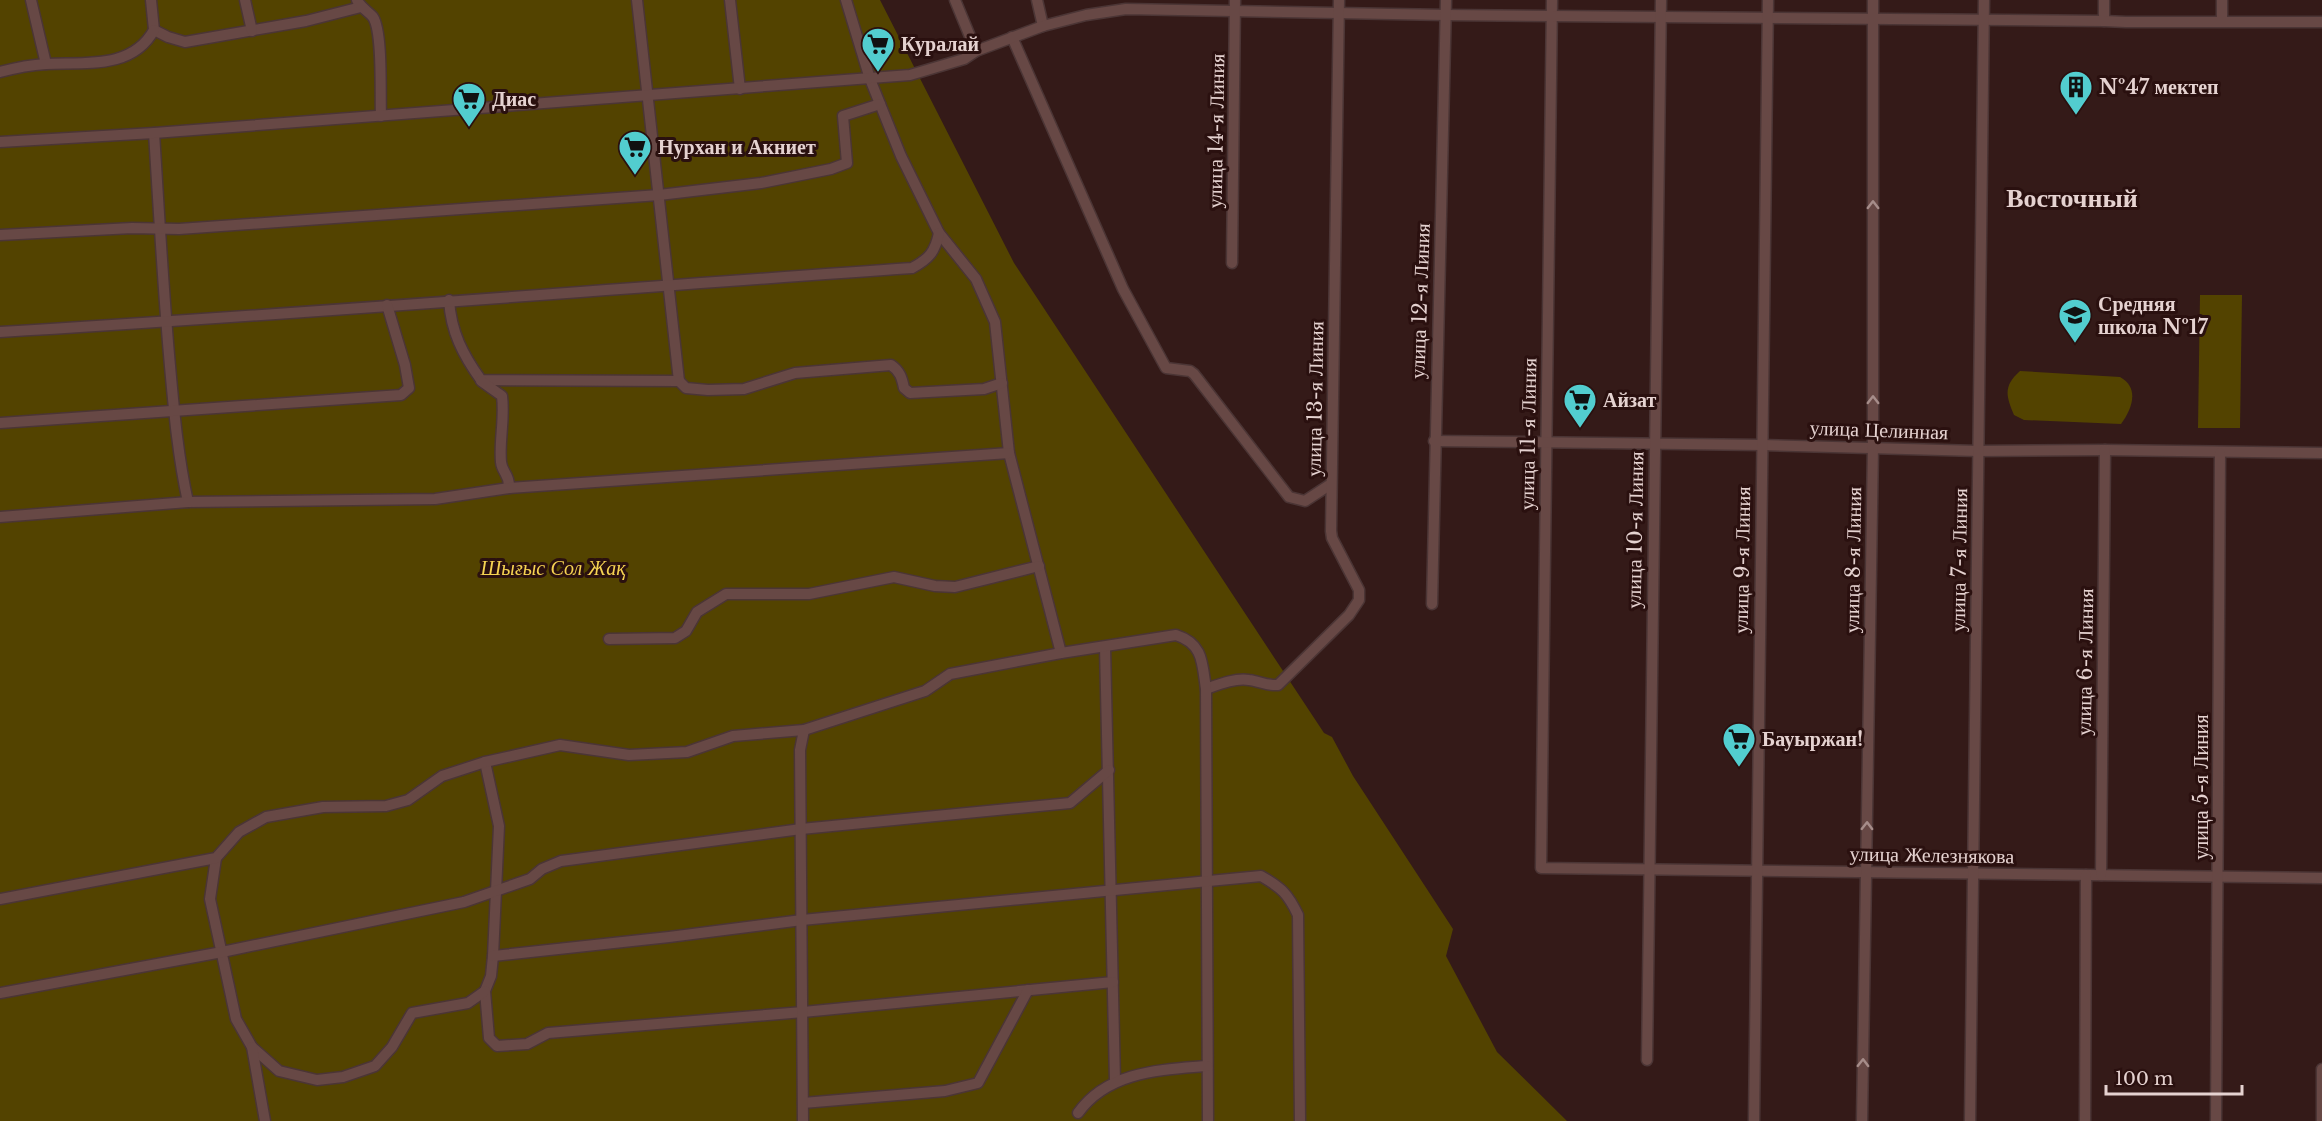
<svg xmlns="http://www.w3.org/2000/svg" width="2322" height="1121" font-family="'Libre Baskerville',serif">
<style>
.green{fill:#534300}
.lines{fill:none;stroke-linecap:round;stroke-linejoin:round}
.minor-casing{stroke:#4b3535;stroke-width:13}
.minor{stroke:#674845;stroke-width:10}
.oneway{stroke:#a68d8a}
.labels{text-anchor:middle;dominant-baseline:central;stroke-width:6;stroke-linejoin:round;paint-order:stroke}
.poi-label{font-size:20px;font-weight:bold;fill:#e5d2d0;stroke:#2a100f;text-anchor:start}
.street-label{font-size:20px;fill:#e5d2d0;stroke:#2a100f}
.park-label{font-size:20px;font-style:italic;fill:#f6d352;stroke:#2a100f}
.district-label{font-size:26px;font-weight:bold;fill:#e5d2d0;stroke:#2a100f}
</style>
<rect width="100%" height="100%" fill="#341a18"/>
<!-- green -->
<g class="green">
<polygon points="0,0 880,0 1014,263 1324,733 1332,737 1353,776 1453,929 1446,956 1497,1052 1567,1121 0,1121"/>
<polygon points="2200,295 2242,295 2240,428 2198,428"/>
<path d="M2020,371L2120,377C2140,388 2132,409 2121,424L2024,420L2014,415C2006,396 2003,386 2020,371Z"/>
</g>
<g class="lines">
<!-- minor casing -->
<g class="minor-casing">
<g id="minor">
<polyline points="31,0 46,64"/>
<polyline points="151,0 154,30 168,37 185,42 306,21 361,7"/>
<polyline points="245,0 252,31"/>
<path d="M357,0C361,8 368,11 373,17C383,32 380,96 381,116"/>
<polyline points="637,0 679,381"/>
<polyline points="730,0 740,89"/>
<polyline points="846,0 870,79 901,156 939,233 976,279 995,322 1009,453 1061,653"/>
<polyline points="955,0 976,51"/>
<polyline points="1037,0 1043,26"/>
<polyline points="1552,0 1541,868 2322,878"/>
<polyline points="2104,21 2104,0"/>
<polyline points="2222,21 2222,0"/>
<polyline points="1012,37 1123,289 1166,368 1190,371 1194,374 1289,497 1305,501 1331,484"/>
<path d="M0,72C15,68 30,65 46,64C84,62 132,70 154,30"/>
<path d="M154,133C159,211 163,288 170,366C174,411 178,457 188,502"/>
<polyline points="0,142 154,133 910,75 964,59 976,51 1043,26 1086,15 1126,9 1446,15 2104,21 2126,22 2322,22"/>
<polyline points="0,235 132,228 179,229 659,195 761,183 831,169 847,163 843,116 880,104"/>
<polyline points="1232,263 1235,0"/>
<path d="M449,300C451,332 463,355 481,380L679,381L686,388L708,390L744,389L795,373L891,365C900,371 902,378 904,388L910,393L984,389L1002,383"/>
<path d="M0,332C304,314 608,289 912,268C929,259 935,252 939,233"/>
<path d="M481,381L502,396C505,419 499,440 501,462C502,473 510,474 509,488"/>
<polyline points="0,423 401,395 409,388 405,365 387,305"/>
<polyline points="1434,441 1762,445 1978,451 2105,450 2322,453"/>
<polyline points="0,517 188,502 435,499 509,488 1009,453"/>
<polyline points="1432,604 1446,0"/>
<polyline points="609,639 675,638 686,631 697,612 726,594 809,594 894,577 935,586 955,587 1039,566"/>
<polyline points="1105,647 1115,1081"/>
<path d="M1206,689C1220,684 1235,678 1249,680C1259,681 1267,686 1278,685L1349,615L1359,600V590L1332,538L1331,531L1339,0"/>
<polyline points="485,762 499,826 493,956 491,976 485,991 489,1038 497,1046 527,1044 548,1033 803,1012 1113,982"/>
<polyline points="216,858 210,899 236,1019 252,1047 279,1071 317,1080 343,1077 375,1066 392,1047 412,1013 468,1003 485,991"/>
<polyline points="2101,875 2105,450"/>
<path d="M0,899L216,858L239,832L266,817L323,807L386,806L408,800L442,776L485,762L560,745L629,755L687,752L733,736L804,730L925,691L950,674L1061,653L1176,635C1204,644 1202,664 1206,689L1208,1121"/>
<path d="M493,956L669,937L802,920L1261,876C1282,888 1288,894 1298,915L1300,1121"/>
<polyline points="0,993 222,952 464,902 530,879 542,869 561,861 801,829 1070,803 1109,770"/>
<polyline points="252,1047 265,1121"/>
<polyline points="1647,1060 1661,0"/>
<polyline points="803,1103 945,1091 978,1083 1028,990"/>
<path d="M1078,1113C1108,1071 1160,1070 1207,1066"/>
<polyline points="803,1121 800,750 804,730"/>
<polyline points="1754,1121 1768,0"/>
<polyline points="1862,1121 1873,447 1873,0"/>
<polyline points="1970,1121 1984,0"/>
<polyline points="2085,1121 2086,875"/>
<polyline points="2216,1121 2220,453"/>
<polyline points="2322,1121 2322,1069"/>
</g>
</g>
<!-- minor -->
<use href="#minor" class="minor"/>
</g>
<!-- one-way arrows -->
<defs><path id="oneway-chevron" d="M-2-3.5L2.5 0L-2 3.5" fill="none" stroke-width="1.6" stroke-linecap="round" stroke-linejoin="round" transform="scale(1.5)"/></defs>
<g class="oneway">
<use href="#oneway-chevron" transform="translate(1873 205) rotate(-90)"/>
<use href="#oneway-chevron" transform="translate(1873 400) rotate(-90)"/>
<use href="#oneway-chevron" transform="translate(1867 826) rotate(-89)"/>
<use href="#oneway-chevron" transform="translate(1863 1063) rotate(-89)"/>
</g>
<!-- icons -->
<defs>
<g id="supermarket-pin" transform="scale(1.725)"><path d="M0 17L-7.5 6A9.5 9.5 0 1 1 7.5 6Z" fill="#52cdcf" stroke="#2a100f"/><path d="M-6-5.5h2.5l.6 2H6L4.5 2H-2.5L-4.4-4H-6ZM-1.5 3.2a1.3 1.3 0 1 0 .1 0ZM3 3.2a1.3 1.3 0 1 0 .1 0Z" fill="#111"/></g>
<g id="building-pin" transform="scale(1.725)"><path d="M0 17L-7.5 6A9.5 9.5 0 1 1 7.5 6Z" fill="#52cdcf" stroke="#2a100f"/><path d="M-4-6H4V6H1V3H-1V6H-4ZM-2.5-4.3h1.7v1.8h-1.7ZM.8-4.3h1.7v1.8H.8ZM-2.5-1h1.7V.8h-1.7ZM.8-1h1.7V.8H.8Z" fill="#111"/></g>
<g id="school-pin" transform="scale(1.725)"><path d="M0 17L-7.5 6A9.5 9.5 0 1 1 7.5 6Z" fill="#52cdcf" stroke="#2a100f"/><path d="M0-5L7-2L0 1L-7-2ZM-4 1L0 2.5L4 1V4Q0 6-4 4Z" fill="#111"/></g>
</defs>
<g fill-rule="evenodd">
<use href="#supermarket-pin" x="878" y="44"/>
<use href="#building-pin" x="2076" y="87"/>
<use href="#supermarket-pin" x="469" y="99"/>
<use href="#supermarket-pin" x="635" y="147"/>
<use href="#school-pin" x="2075" y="315"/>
<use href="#supermarket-pin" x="1580" y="400"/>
<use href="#supermarket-pin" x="1739" y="739"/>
</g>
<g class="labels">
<!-- poi labels -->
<g class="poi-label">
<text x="901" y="44">Куралай</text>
<text x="2099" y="87">№47 мектеп</text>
<text x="492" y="99">Диас</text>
<text x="658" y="147">Нурхан и Акниет</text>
<text x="2098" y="304">Средняя<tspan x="2098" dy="23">школа №17</tspan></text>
<text x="1603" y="400">Айзат</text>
<text x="1762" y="739">Бауыржан!</text>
</g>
<!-- street labels -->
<g class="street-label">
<text transform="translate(1216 131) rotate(-89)">улица 14-я Линия</text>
<text transform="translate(1420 301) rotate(-88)">улица 12-я Линия</text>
<text transform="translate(1315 399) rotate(-89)">улица 13-я Линия</text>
<text transform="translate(1879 430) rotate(2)">улица Целинная</text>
<text transform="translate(1528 434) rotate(-89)">улица 11-я Линия</text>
<text transform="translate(1635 530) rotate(-89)">улица 10-я Линия</text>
<text transform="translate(1742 560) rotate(-89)">улица 9-я Линия</text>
<text transform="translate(1853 560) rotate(-89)">улица 8-я Линия</text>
<text transform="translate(1959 560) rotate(-89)">улица 7-я Линия</text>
<text transform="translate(2085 662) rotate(-89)">улица 6-я Линия</text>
<text transform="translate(2201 787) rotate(-90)">улица 5-я Линия</text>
<text transform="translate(1932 855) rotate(1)">улица Железнякова</text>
</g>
<!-- park labels -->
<g class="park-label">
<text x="553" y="568">Шығыс Сол Жақ</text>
</g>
<!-- district labels -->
<g class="district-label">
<text x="2072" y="198">Восточный</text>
</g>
</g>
<!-- scale -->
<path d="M2106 1085v9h136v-9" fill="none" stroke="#e5d2d0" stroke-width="3"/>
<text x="2115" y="1085" font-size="18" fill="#e5d2d0" stroke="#2a100f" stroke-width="4.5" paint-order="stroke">100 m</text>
</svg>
